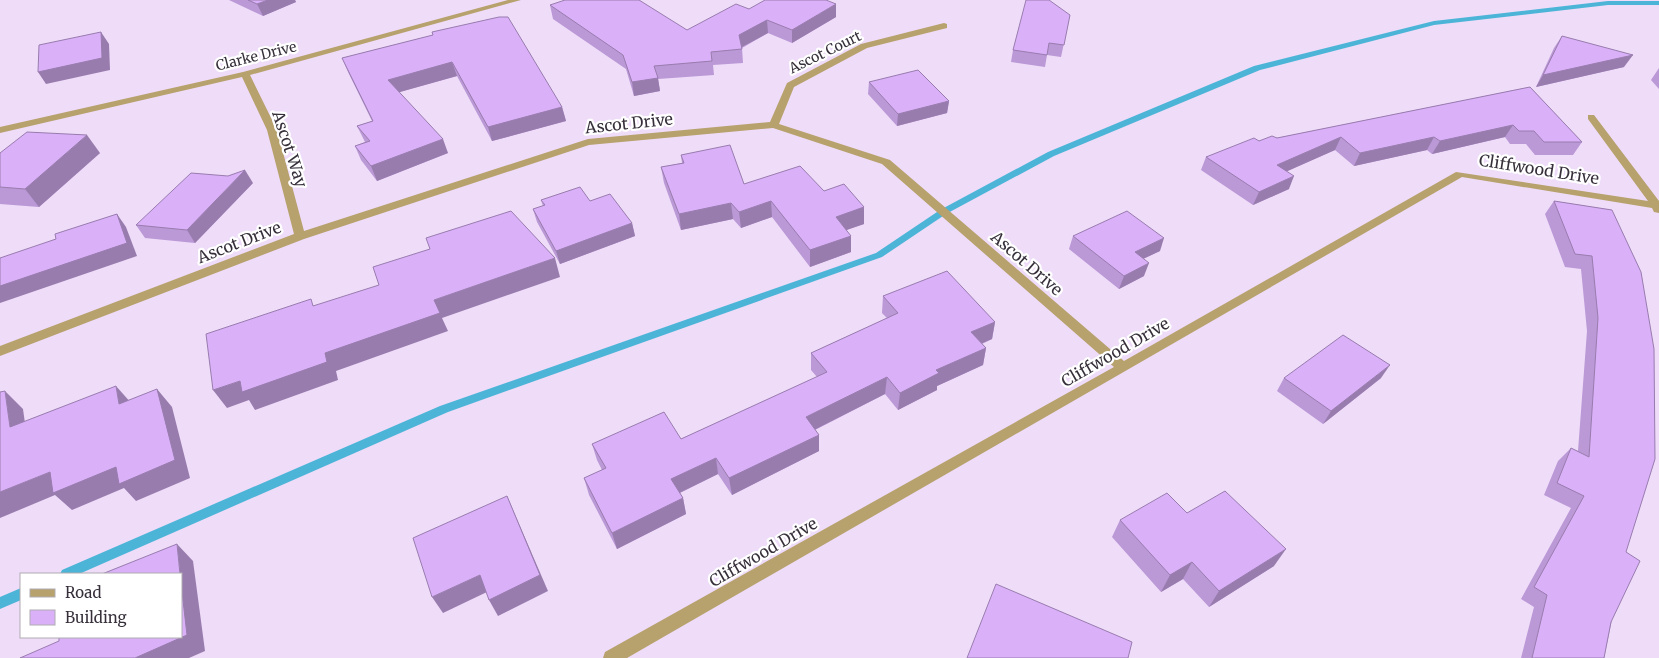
<svg xmlns="http://www.w3.org/2000/svg" width="1659" height="658" font-family="Merriweather,serif">
<style>
.lines{fill:none;stroke-linecap:round;stroke-linejoin:round}
.stream{fill:#4cb4d7;fill-rule:evenodd}
.street{fill:#b7a16c;fill-rule:evenodd}
.wall{fill:#bb98d6}
.shaded-wall{fill:#997cae}
.building{fill:#dab1f9;stroke:#997cae}
.labels{text-anchor:middle;dominant-baseline:central;stroke-width:4.5;stroke-linejoin:round;paint-order:stroke}
.far-street-label{font-size:14px;fill:#37303b;stroke:#fff}
.street-label{font-size:16px;fill:#37303b;stroke:#fff}
</style>
<rect width="100%" height="100%" fill="#eedcf9"/>
<g class="lines">
<!-- stream -->
<g class="stream">
<polygon points="1608,1 1659,1 1659,5 1608,5 1434,25 1260,70 1054,156 946,214 882,257 448,412 79,574 60,574 62,570 440,406 876,253 940,210 1048,152 1254,66 1434,21"/>
<polygon points="21,588 21,600 0,609 0,597"/>
</g>
<!-- street -->
<polygon class="street" points="508,0 521,0 250,75 277,130 304,231 588,139 770,122 787,83 861,44 944,23 947,24 947,28 867,48 794,87 779,124 890,160 1124,361 1456,172 1648,201 1588,119 1588,115 1594,115 1659,201 1659,213 1654,212 1652,208 1462,177 627,658 603,658 605,652 1114,367 882,164 773,128 589,145 304,239 0,356 0,346 294,234 267,130 242,77 0,133 0,127 243,72"/>
</g>
<!-- wall -->
<g class="wall">
<polygon points="229,0 295,0 296,2 263,16"/>
<polygon points="550,5 687,30 749,9 836,17 792,43 768,33 742,48 743,63 713,65 714,75 658,79 660,91 634,96 626,69 553,19"/>
<polygon points="1070,15 1061,57 1047,55 1045,67 1011,62 1013,50"/>
<polygon points="433,35 562,107 566,121 492,141 457,76 399,92 448,153 377,181 361,160 355,146 365,142 357,126 372,121 348,72 342,58"/>
<polygon points="1562,36 1624,67 1536,87 1554,48"/>
<polygon points="1659,68 1659,89 1651,80"/>
<polygon points="869,82 949,101 947,113 897,126 868,94"/>
<polygon points="1530,87 1582,142 1573,155 1535,155 1526,144 1510,144 1505,137 1432,154 1427,150 1354,166 1335,150 1287,171 1289,189 1253,205 1201,170 1206,157 1259,141 1277,138"/>
<polygon points="0,153 100,153 39,207 0,204"/>
<polygon points="681,155 744,184 824,191 864,207 864,224 846,230 851,252 810,267 772,217 741,228 733,219 681,230 664,183 661,167 682,163"/>
<polygon points="253,183 195,243 145,238 136,225"/>
<polygon points="541,200 590,201 632,223 635,236 560,264 537,222 533,209 543,206"/>
<polygon points="1554,201 1612,210 1626,552 1604,658 1521,658 1534,607 1521,599 1571,508 1544,495 1558,461 1571,448 1578,451 1587,331 1581,269 1565,267 1545,214"/>
<polygon points="1073,236 1160,251 1143,259 1144,276 1119,289 1069,249"/>
<polygon points="883,296 995,322 992,339 982,344 986,348 983,365 937,386 937,390 898,410 885,394 815,430 819,435 819,451 732,495 718,474 680,493 683,498 686,514 617,549 589,495 584,478 602,470 597,460 592,444 681,439 817,377 811,370 811,353 887,318 882,313"/>
<polygon points="1284,378 1381,378 1323,424 1277,391"/>
<polygon points="1187,513 1274,566 1209,607 1183,579 1161,592 1112,537 1120,520"/>
</g>
<!-- shaded-wall -->
<g class="shaded-wall">
<polygon points="268,0 295,0 296,2 263,16 257,4"/>
<polygon points="836,4 836,17 792,43 792,30"/>
<polygon points="767,20 768,33 740,48 739,35"/>
<polygon points="101,32 109,44 110,70 46,84 38,72"/>
<polygon points="1633,55 1624,67 1536,87 1543,75"/>
<polygon points="452,62 457,76 393,94 388,80"/>
<polygon points="658,78 660,91 634,96 632,82"/>
<polygon points="949,101 947,113 897,126 898,114"/>
<polygon points="562,107 566,121 492,141 488,127"/>
<polygon points="1513,125 1505,137 1432,154 1440,141"/>
<polygon points="87,135 100,153 39,207 25,189"/>
<polygon points="1341,137 1335,150 1272,178 1277,165"/>
<polygon points="1434,137 1427,150 1354,166 1360,153"/>
<polygon points="443,139 448,153 377,181 371,166"/>
<polygon points="245,170 253,183 195,243 187,230"/>
<polygon points="1294,176 1289,189 1253,205 1259,192"/>
<polygon points="771,201 772,217 741,228 739,212"/>
<polygon points="731,203 733,219 681,230 679,214"/>
<polygon points="864,207 864,224 835,234 836,217"/>
<polygon points="117,214 126,227 137,256 0,303 0,286"/>
<polygon points="632,223 635,236 560,264 556,251"/>
<polygon points="851,236 851,252 810,267 810,250"/>
<polygon points="1164,238 1160,251 1130,265 1135,252"/>
<polygon points="555,258 560,277 442,318 448,331 336,371 338,380 255,410 249,400 227,408 213,390 325,353 434,300"/>
<polygon points="1149,263 1144,276 1119,289 1124,276"/>
<polygon points="995,322 992,339 968,349 971,332"/>
<polygon points="986,348 983,365 937,386 937,390 898,410 900,393 936,370"/>
<polygon points="1390,365 1381,378 1323,424 1331,411"/>
<polygon points="887,377 885,394 806,434 806,417"/>
<polygon points="116,386 132,404 119,404"/>
<polygon points="157,389 172,407 190,478 136,501 124,488 72,510 55,495 0,518 0,492 50,472 116,467"/>
<polygon points="5,391 23,409 28,445 10,427"/>
<polygon points="819,435 819,451 732,495 729,478"/>
<polygon points="716,458 718,474 675,495 671,479"/>
<polygon points="507,496 548,591 498,616 489,600"/>
<polygon points="683,498 686,514 617,549 612,533"/>
<polygon points="177,544 193,561 205,651 189,658 135,658 181,583 181,574 180,574"/>
<polygon points="1286,549 1274,566 1209,607 1219,591"/>
<polygon points="1192,562 1183,579 1161,592 1170,575"/>
<polygon points="480,575 489,591 443,613 432,597"/>
</g>
<!-- building -->
<g class="building">
<polygon points="248,0 268,0 257,4"/>
<polygon points="565,0 639,0 687,30 736,4 749,9 765,0 826,0 836,4 792,30 767,20 739,35 742,49 711,52 712,61 654,66 658,78 632,82 623,55 550,5"/>
<polygon points="1026,0 1049,0 1070,15 1064,45 1049,43 1047,55 1013,50"/>
<polygon points="499,17 508,17 562,107 488,127 452,62 388,80 443,139 371,166 355,146 370,141 357,126 373,121 342,58 433,35 432,32"/>
<polygon points="101,32 102,58 38,72 39,45"/>
<polygon points="1562,36 1633,55 1543,75"/>
<polygon points="918,70 949,101 898,114 869,82"/>
<polygon points="1530,87 1582,142 1544,142 1534,131 1519,131 1513,125 1440,141 1434,137 1360,153 1341,137 1277,165 1294,176 1259,192 1206,157 1254,138 1259,141 1272,136 1277,138"/>
<polygon points="27,132 87,135 25,189 0,187 0,153"/>
<polygon points="730,145 744,184 800,166 824,191 844,184 864,207 836,217 851,236 810,250 771,201 739,212 731,203 679,214 661,167 684,163 681,155"/>
<polygon points="245,170 187,230 136,225 191,173 228,176"/>
<polygon points="580,187 590,201 610,194 632,223 556,251 533,209 545,205 541,200"/>
<polygon points="1554,201 1612,210 1641,272 1654,349 1655,459 1626,552 1640,561 1611,622 1604,658 1532,658 1547,595 1534,587 1584,496 1557,483 1571,448 1589,457 1598,318 1592,256 1575,254"/>
<polygon points="511,211 555,258 434,300 440,313 325,353 327,362 242,392 240,381 213,390 206,334 311,299 313,306 379,285 373,267 430,249 426,238"/>
<polygon points="1127,211 1164,238 1135,252 1149,263 1124,276 1073,236"/>
<polygon points="117,214 127,243 0,286 0,258 56,239 55,234"/>
<polygon points="947,271 995,322 971,332 986,348 936,370 939,373 900,393 887,377 806,417 819,435 729,478 716,458 671,479 683,498 612,533 584,478 606,468 592,444 664,412 681,439 827,372 811,353 898,313 883,296"/>
<polygon points="1343,335 1390,365 1331,411 1284,378"/>
<polygon points="116,386 119,404 157,389 175,460 119,484 116,467 53,493 50,472 0,492 0,392 5,391 10,427"/>
<polygon points="1225,491 1286,549 1219,591 1192,562 1170,575 1120,520 1167,493 1187,513"/>
<polygon points="507,496 540,575 489,600 480,575 432,597 413,538"/>
<polygon points="177,544 180,574 102,574"/>
<polygon points="181,583 187,635 135,658 20,658 59,641 59,637 181,637"/>
<polygon points="996,584 1132,642 1128,658 967,658"/>
</g>
<g class="labels">
<!-- far-street labels -->
<g class="far-street-label">
<text transform="translate(825 52) rotate(-26)">Ascot Court</text>
<text transform="translate(256 56) rotate(-14)">Clarke Drive</text>
</g>
<!-- street labels -->
<g class="street-label">
<text transform="translate(629 123) rotate(-6)">Ascot Drive</text>
<text transform="translate(290 149) rotate(72)">Ascot Way</text>
<text transform="translate(1539 169) rotate(9)">Cliffwood Drive</text>
<text transform="translate(239 242) rotate(-21)">Ascot Drive</text>
<text transform="translate(1027 263) rotate(41)">Ascot Drive</text>
<text transform="translate(1115 352) rotate(-30)">Cliffwood Drive</text>
<text transform="translate(763 552) rotate(-30)">Cliffwood Drive</text>
</g>
</g>
<!-- legend -->
<rect x="20" y="573" width="162" height="65" fill="#ffffff" stroke="#afacb1"/>
<rect x="30" y="589" width="25" height="8" fill="#b7a16c" stroke="#afacb1"/>
<text x="65" y="598" font-size="15" fill="#37303b">Road</text>
<rect x="30" y="610" width="25" height="15" fill="#dab1f9" stroke="#afacb1"/>
<text x="65" y="623" font-size="15" fill="#37303b">Building</text>
</svg>
